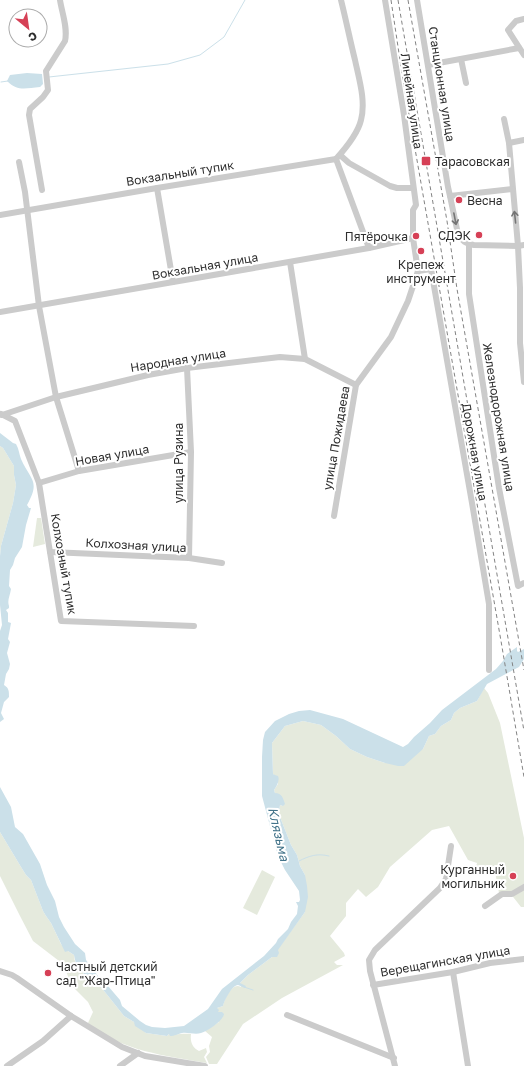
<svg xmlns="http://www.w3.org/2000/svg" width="524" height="1066" font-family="'Golos Text',sans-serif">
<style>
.green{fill:#e5eadd}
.water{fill:#cbe0e9}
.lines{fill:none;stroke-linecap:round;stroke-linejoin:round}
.stream{stroke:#cbe0e9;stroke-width:1}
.minor{stroke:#cbcbcb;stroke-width:6}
.rail{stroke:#838383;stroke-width:1;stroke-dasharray:4 3;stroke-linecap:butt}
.oneway{stroke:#757575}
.poi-dot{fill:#d64056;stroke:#fff;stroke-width:1.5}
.labels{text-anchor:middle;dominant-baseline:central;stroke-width:4;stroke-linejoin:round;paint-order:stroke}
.street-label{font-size:12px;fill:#2e2e2e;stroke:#fff}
.poi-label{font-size:12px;fill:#2e2e2e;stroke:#fff;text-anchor:start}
.water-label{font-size:13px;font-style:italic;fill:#43748a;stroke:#fff}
</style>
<rect width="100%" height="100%" fill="#fff"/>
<!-- green -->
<g class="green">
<polygon points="0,446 3,448 14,466 14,475 16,485 13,503 1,546 0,556"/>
<polygon points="37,518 41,518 45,544 33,547"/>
<path d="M484,688L488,693L500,723L524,838V907H521L510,893H499L494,866L475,870L477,863L468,860L449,826L432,830L390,867L378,887L366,897L358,889L346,903V916L330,936L344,953L345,956L334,962L337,965H343L282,998L243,1024L217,1064H209L206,1057L210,1052L209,1046L212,1037L205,1031L219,1022L217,1008L223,1006C225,998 232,982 241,987L240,983L248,975L272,957L305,912V875L300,866L297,855L291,845L280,817L279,812L280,805L283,806L275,793L274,790L278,784V779L273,774L272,743L285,726L303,721L321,725L336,736L350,749L367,757L385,763L423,749L429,736L435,734L441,726L451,720L454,713L460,708L477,701Z"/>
<path d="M0,832L21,867L26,875L31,880L43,911L46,916L51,923L61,944L68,951L74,955C75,957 74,959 75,961C77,969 86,974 89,981H91L89,977L91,976L97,982L124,1016L134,1022L146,1033L167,1036L169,1034C178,1035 183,1033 191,1034C190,1041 192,1048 199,1051L206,1048L207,1052L204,1057L207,1063C167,1056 120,1051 88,1023L93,1012L88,1002L72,986L63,964L33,941L19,914L0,876Z"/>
<polygon points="262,870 275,877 257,915 243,908"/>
</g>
<!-- water -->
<g class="water">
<path d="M27,73L42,74L43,84L40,87C26,88 18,92 7,81L10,75Z"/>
<path d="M0,433L13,443L16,444C19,449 19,454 21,459C30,480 41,480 27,505L29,508H31L26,525L22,547L15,558L13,565L10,570L9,586L11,589C10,596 7,600 9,606V608L6,610L8,613V622L11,623L8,639L10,642L7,653L10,664L9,669L6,674L4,685C9,688 9,691 9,697L4,702L1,713L4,719L0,722V631L2,625L0,605V556L1,546L13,503L16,485L14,475V466L3,448L0,446Z"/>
<path d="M517,647V651L518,652L524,649V659L519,667L487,684L477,701L460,708L454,713L451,720L441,726L435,734L429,736L423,749L404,766H398L385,763L367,757L350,749L336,736L321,725L303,721L285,726L272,743L273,774L275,775L278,776C280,780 277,786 274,790L275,793C282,793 283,798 285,804L283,806L280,805L279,812L280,817L291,845L297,855L300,866L305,875L307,886L308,897L305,912L278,950L279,953L277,957H272L248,975L240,983L246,986L245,988C242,987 241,986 238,985C232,985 224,1001 223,1006L217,1008L219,1010L218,1012H222L224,1014C223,1021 208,1031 201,1033C195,1035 188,1032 182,1033C177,1034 175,1036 170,1036L169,1034L167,1036L146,1033L135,1026L134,1022L124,1016L97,982L91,976L90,977V984L87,976L84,974L76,964L74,955L68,951L65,952L51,923L46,916L43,911L31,880L26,875L21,867L0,832V787L11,807L15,827L23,834L40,864L47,885L55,901L59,917L64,927L75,944L85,953L86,960L98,976L108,986L120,1000L122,1006L140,1021L146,1025L152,1027L165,1028L184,1026L208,1009L222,989L264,956L276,943L278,939L288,929L291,922L297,914L298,906L296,902H299L300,900L299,891L285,870L278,856L262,796V757L263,740L265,732L275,721L289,714L299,711L310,710L343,719L403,747L408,744L414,737L430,723L442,710L496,669L503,661L507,654Z"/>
</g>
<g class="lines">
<!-- stream -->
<g class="stream">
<polyline points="49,77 168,64 200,55 224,37 245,0"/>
<polyline points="1,82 8,81"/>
<path d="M299,861C309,856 317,853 329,856"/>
<polyline points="244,987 253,990"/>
</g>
<!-- minor -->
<g class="minor">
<path d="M341,0C346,20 350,40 355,60C359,79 366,101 361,120C358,133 345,149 336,159L369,248"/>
<path d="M417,0L448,187L450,196L458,234C462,241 466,244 474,245L518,246L524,245"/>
<polyline points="524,19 516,21 508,30 524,55"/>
<polyline points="461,59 466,83"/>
<polyline points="428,65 519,48"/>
<polyline points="504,119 509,143 518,246 520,288 520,343 524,382"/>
<polyline points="509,143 524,140"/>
<polyline points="340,155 349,163 390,186 397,188 413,188"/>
<polyline points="19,162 25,192 39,306 56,397 79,471"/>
<polyline points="157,188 173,282"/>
<path d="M42,190L29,115L30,109L43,97L48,90L46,71L65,41C68,28 62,13 60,0"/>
<polyline points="450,196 512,189"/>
<polyline points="0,215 157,188 336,159"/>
<polyline points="469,244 469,294 499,488 518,586 524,583"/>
<polyline points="290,262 305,359"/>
<polyline points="418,271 431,269 472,503 489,604 489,670"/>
<polyline points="0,312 369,248 413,238"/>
<polyline points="187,368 191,452 189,558"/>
<polyline points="1,414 15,421 39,483 61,621 194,626"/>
<polyline points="2,415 56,397 148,375 187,368 280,357 305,359 356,385"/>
<polyline points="39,483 79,471 191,452"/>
<polyline points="334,516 356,385 391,337 408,301 418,271 413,238 413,210 416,205 404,115 385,0"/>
<polyline points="50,552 189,558 222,563"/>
<polyline points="485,906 502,894 512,894 524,887"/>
<polyline points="0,971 12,975 17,978 71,1016 122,1047 145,1056 205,1066"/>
<polyline points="453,972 468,1066"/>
<polyline points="373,985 453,972 490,963 524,959"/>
<polyline points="287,1015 394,1058"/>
<polyline points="7,1066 43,1041 71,1016"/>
<polyline points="120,1066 138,1053"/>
<polyline points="395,1066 370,971 369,960 375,950 440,888 446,879 451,846"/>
</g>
<!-- rail -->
<g class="rail">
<polyline points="391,0 403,80 501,641 524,777"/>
<polyline points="398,0 524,731"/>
<polyline points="408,0 447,221 457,289 524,670"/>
</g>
</g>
<!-- one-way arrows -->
<defs><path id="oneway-shaft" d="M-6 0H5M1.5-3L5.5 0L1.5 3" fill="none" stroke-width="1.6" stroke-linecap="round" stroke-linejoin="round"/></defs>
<g class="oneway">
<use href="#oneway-shaft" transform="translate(515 217) rotate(-96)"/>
<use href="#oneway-shaft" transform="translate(455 219) rotate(79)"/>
</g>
<!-- markers -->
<g class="poi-dot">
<rect x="421" y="156" width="10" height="10" rx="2"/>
<circle cx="459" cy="200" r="4"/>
<circle cx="479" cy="235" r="4"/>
<circle cx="416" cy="236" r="4"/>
<circle cx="421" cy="251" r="4"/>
<circle cx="513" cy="876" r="4"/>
<circle cx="48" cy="973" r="4"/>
</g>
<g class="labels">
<!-- street labels -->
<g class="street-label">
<text transform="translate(442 84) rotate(81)">Станционная улица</text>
<text transform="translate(412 101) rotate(82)">Линейная улица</text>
<text transform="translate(180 173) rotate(-9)">Вокзальный тупик</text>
<text transform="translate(205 266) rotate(-10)">Вокзальная улица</text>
<text transform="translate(178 360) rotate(-9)">Народная улица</text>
<text transform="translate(499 417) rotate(81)">Железнодорожная улица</text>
<text transform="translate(336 438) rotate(-80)">улица Пожидаева</text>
<text transform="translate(475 452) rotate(80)">Дорожная улица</text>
<text transform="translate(112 455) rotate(-10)">Новая улица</text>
<text transform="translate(178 463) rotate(-90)">улица Рузина</text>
<text transform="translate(136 545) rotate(3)">Колхозная улица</text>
<text transform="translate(64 564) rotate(80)">Колхозный тупик</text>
<text transform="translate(445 961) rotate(-10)">Верещагинская улица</text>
</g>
<!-- poi labels -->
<g class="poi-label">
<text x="435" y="161">Тарасовская</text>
<text x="467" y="200">Весна</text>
<text x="471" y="235" text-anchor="end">СДЭК</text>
<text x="408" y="236" text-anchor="end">Пятёрочка</text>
<text x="421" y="264" text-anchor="middle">Крепеж<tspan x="421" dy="14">инструмент</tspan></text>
<text x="505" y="869" text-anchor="end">Курганный<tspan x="505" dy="14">могильник</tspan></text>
<text x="56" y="966">Частный детский<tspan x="56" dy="14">сад "Жар-Птица"</tspan></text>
</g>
<!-- water labels -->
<g class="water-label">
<text transform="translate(279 834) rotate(77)">Клязьма</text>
</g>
</g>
<!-- north arrow -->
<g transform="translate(28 28) rotate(151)"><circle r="19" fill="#ffffff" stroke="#ababab"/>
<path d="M0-3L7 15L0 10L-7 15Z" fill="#d64056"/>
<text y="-6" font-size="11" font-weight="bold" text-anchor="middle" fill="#2e2e2e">С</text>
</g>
</svg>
